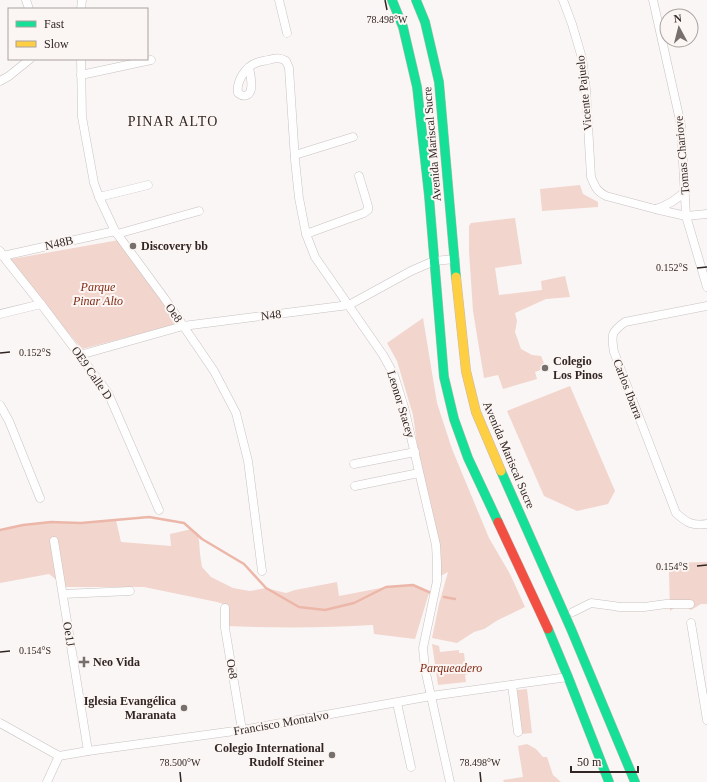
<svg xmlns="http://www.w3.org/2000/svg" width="707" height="782" font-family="'Times New Roman',serif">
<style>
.green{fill:#f2d5cd}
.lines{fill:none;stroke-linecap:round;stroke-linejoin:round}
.stream{stroke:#ecb7a9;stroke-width:2.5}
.street-casing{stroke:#c9c2c0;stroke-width:9}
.fast-casing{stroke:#c5b8b4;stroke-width:10}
.slow-casing{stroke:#c5b8b4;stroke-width:10}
.jam-casing{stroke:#c5b8b4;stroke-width:10}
.street{stroke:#fefefe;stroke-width:8}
.fast{stroke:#16e098;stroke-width:9}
.slow{stroke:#ffcf43;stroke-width:9}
.jam{stroke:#f24e42;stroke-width:9}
.ticks{fill:none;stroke:#312623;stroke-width:1.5}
.poi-dot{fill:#776f6c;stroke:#fbf5f3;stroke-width:1.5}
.labels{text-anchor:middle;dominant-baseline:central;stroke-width:4;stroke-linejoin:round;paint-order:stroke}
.street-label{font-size:12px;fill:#312623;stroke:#fbf5f3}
.poi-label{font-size:12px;font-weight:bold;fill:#312623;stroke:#fbf5f3;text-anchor:start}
.park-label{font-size:12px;font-style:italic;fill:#812a15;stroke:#fbf5f3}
.quarter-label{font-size:14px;letter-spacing:1px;fill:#312623;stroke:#fbf5f3}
.ticks-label{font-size:10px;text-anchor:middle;fill:#312623;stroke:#fbf5f3;stroke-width:4;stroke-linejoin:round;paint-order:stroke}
</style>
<rect width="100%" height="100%" fill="#f9f6f5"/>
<!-- green -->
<g class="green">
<polygon points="580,185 583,194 598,202 598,207 542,211 540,189"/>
<polygon points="515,218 522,264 495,268 499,295 542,290 541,281 565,276 570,297 546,299 515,313 517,321 515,332 521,349 532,355 541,356 546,368 535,372 537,379 503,389 498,375 484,378 473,311 469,251 469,226 471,223"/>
<polygon points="119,240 178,324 82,349 6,260"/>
<polygon points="423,318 437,403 452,449 489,538 510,574 525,607 498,620 484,629 474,632 457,643 432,638 439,604 448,572 437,578 421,474 413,415 397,361 387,343"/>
<polygon points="570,386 615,491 608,504 577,511 544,496 507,411"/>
<path d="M116,520L121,542L171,546L170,534L192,529L197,533L199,540L200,554L202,567L211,577L233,588L250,591L266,588L286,593L295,590L337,582L339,596L386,587L413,585L429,593L415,639L374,634L373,625C324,628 275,628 226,626L224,616L229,606L217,602L144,587H66L49,574L0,583V530L23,525L51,522L81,523Z"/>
<path d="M707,562V604H701L691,610C682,603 679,604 670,611L669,572L667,563Z"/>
<polygon points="432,644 439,646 440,652 459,650 459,653 464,653 465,662 468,665 468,674 465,675 466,682 438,685"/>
<polygon points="527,689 532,733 522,734 517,690"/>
<polygon points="527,744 536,749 543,757 547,757 553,775 561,782 504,782 503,780 523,777 518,746"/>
</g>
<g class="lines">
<!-- stream -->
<g class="stream">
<polyline points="0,530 23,525 51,522 81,523 149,517 184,523 202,539 244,564 266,588 299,607 325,610 354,603 386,587 413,585 431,593"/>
<polyline points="444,597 455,599"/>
</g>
<!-- street casing -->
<g class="street-casing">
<g id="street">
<polyline points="26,0 29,9"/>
<polyline points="279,0 287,33"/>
<path d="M563,0L572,24L582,58L586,90L591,177C595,186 596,191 606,196L655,209L686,216L707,214"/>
<polyline points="653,0 681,125 686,216 707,287"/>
<polyline points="81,9 82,0"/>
<polyline points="81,59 82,117 94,183 99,197 115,231 165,299 214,371 236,413 248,461 262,571"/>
<path d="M249,67C250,74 255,91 247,95C243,97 241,95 238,93C236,82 245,67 256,63C260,61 264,61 268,60C276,58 279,57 286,61L289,68L295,160L299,198L306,234L315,257L383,355L394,375L404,407L436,545L437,563V581L423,648L425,669L450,782"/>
<polyline points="81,75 151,60"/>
<polyline points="0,81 9,76 30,59"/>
<polyline points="295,155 353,137"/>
<polyline points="99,197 148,185"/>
<path d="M656,209C668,205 677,200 685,191"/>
<polyline points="117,234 199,211"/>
<polyline points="306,234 364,213 368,210 368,206 359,176"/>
<polyline points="0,251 6,260 41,304 108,393 159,510"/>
<polyline points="3,256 115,231"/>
<path d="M707,306L625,322C611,332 611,335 614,352L676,513C687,523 692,526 707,524"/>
<polyline points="0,314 41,304"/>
<polyline points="80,355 183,326 349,305 411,271 434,261 455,259"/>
<polyline points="0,405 9,421 40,498"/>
<polyline points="354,464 415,452"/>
<polyline points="355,486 419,473"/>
<polyline points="54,541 88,751"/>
<polyline points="63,594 130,591"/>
<polyline points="225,608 225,628 242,730"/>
<polyline points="573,612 591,603 614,606 619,607 644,607 666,604 690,604"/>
<polyline points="691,623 707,720"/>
<polyline points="512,685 518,732"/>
<polyline points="397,703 411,767"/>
<polyline points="0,723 59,756 88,751 242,730 431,696 568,677"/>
<polyline points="47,782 59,756"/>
</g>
</g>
<!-- fast casing -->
<g class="fast-casing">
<g id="fast">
<polyline points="392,0 403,27 417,87 429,196 444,377 454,419 468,458 498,522"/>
<polyline points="416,0 425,22 439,82 456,277"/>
<polyline points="501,471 571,629 635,782"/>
<polyline points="548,629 568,677 609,782"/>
</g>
</g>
<!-- slow casing -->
<g class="slow-casing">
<polyline id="slow" points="456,277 466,371 476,412 501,471"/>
</g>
<!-- jam casing -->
<g class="jam-casing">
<polyline id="jam" points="498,522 548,629"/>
</g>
<!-- street -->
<use href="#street" class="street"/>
<!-- fast -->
<use href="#fast" class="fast"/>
<!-- slow -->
<use href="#slow" class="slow"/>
<!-- jam -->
<use href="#jam" class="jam"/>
</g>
<!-- ticks -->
<path class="ticks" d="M385,0L387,10M697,268L707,267M0,353L10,352M697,566L707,565M0,652L10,651M180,772L181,782M480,772L481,782"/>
<!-- markers -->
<g class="poi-dot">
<circle cx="133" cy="246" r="4"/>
<circle cx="545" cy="368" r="4"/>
<path d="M82 656h4v4h4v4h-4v4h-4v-4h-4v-4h4z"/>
<circle cx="184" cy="708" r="4"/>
<circle cx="332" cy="755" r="4"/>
</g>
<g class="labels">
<!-- street labels -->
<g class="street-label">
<text transform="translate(584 93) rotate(-96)">Vicente Pajuelo</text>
<text transform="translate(432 144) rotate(-95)">Avenida Mariscal Sucre</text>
<text transform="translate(682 155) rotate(-95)">Tomas Chariove</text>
<text transform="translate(59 243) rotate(-12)">N48B</text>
<text transform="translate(174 313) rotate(55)">Oe8</text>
<text transform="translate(271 315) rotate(-7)">N48</text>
<text transform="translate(92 373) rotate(55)">OE9 Calle D</text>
<text transform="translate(628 389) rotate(69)">Carlos Ibarra</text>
<text transform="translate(401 404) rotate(73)">Leonor Stacey</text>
<text transform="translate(509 455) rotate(67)">Avenida Mariscal Sucre</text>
<text transform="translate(69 634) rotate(81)">Oe1J</text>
<text transform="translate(232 669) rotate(81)">Oe8</text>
<text transform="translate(281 723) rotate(-10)">Francisco Montalvo</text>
</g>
<!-- poi labels -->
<g class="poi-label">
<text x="141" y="246">Discovery bb</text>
<text x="553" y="361">Colegio<tspan x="553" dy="14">Los Pinos</tspan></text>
<text x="93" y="662">Neo Vida</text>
<text x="176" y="701" text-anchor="end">Iglesia Evangélica<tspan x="176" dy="14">Maranata</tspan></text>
<text x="324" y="748" text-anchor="end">Colegio International<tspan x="324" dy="14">Rudolf Steiner</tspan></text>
</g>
<!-- park labels -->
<g class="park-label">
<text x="98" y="287">Parque<tspan x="98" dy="14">Pinar Alto</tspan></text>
<text x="451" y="668">Parqueadero</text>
</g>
<!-- quarter labels -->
<g class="quarter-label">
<text x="173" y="121">PINAR ALTO</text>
</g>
</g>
<g class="ticks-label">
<text x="387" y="23">78.498°W</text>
<text x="672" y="271">0.152°S</text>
<text x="35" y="356">0.152°S</text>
<text x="672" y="570">0.154°S</text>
<text x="35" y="654">0.154°S</text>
<text x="180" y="766">78.500°W</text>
<text x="480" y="766">78.498°W</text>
</g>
<!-- legend -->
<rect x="8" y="8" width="140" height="52" fill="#fbf5f3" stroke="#aaa2a0"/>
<rect x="16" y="21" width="20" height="6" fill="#16e098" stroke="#aaa2a0"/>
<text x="44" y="28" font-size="12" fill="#312623">Fast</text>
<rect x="16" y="41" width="20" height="6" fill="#ffcf43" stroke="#aaa2a0"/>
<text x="44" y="48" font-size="12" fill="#312623">Slow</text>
<!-- north arrow -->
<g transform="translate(679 28) rotate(353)"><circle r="19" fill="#fbf5f3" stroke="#aaa2a0"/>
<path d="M0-3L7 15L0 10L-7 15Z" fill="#776f6c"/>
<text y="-6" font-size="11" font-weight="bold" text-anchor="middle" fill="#312623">N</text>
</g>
<!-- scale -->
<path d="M571 766v6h67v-6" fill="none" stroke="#312623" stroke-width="2"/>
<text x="577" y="766" font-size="12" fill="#312623" stroke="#fbf5f3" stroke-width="3" paint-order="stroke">50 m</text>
</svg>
